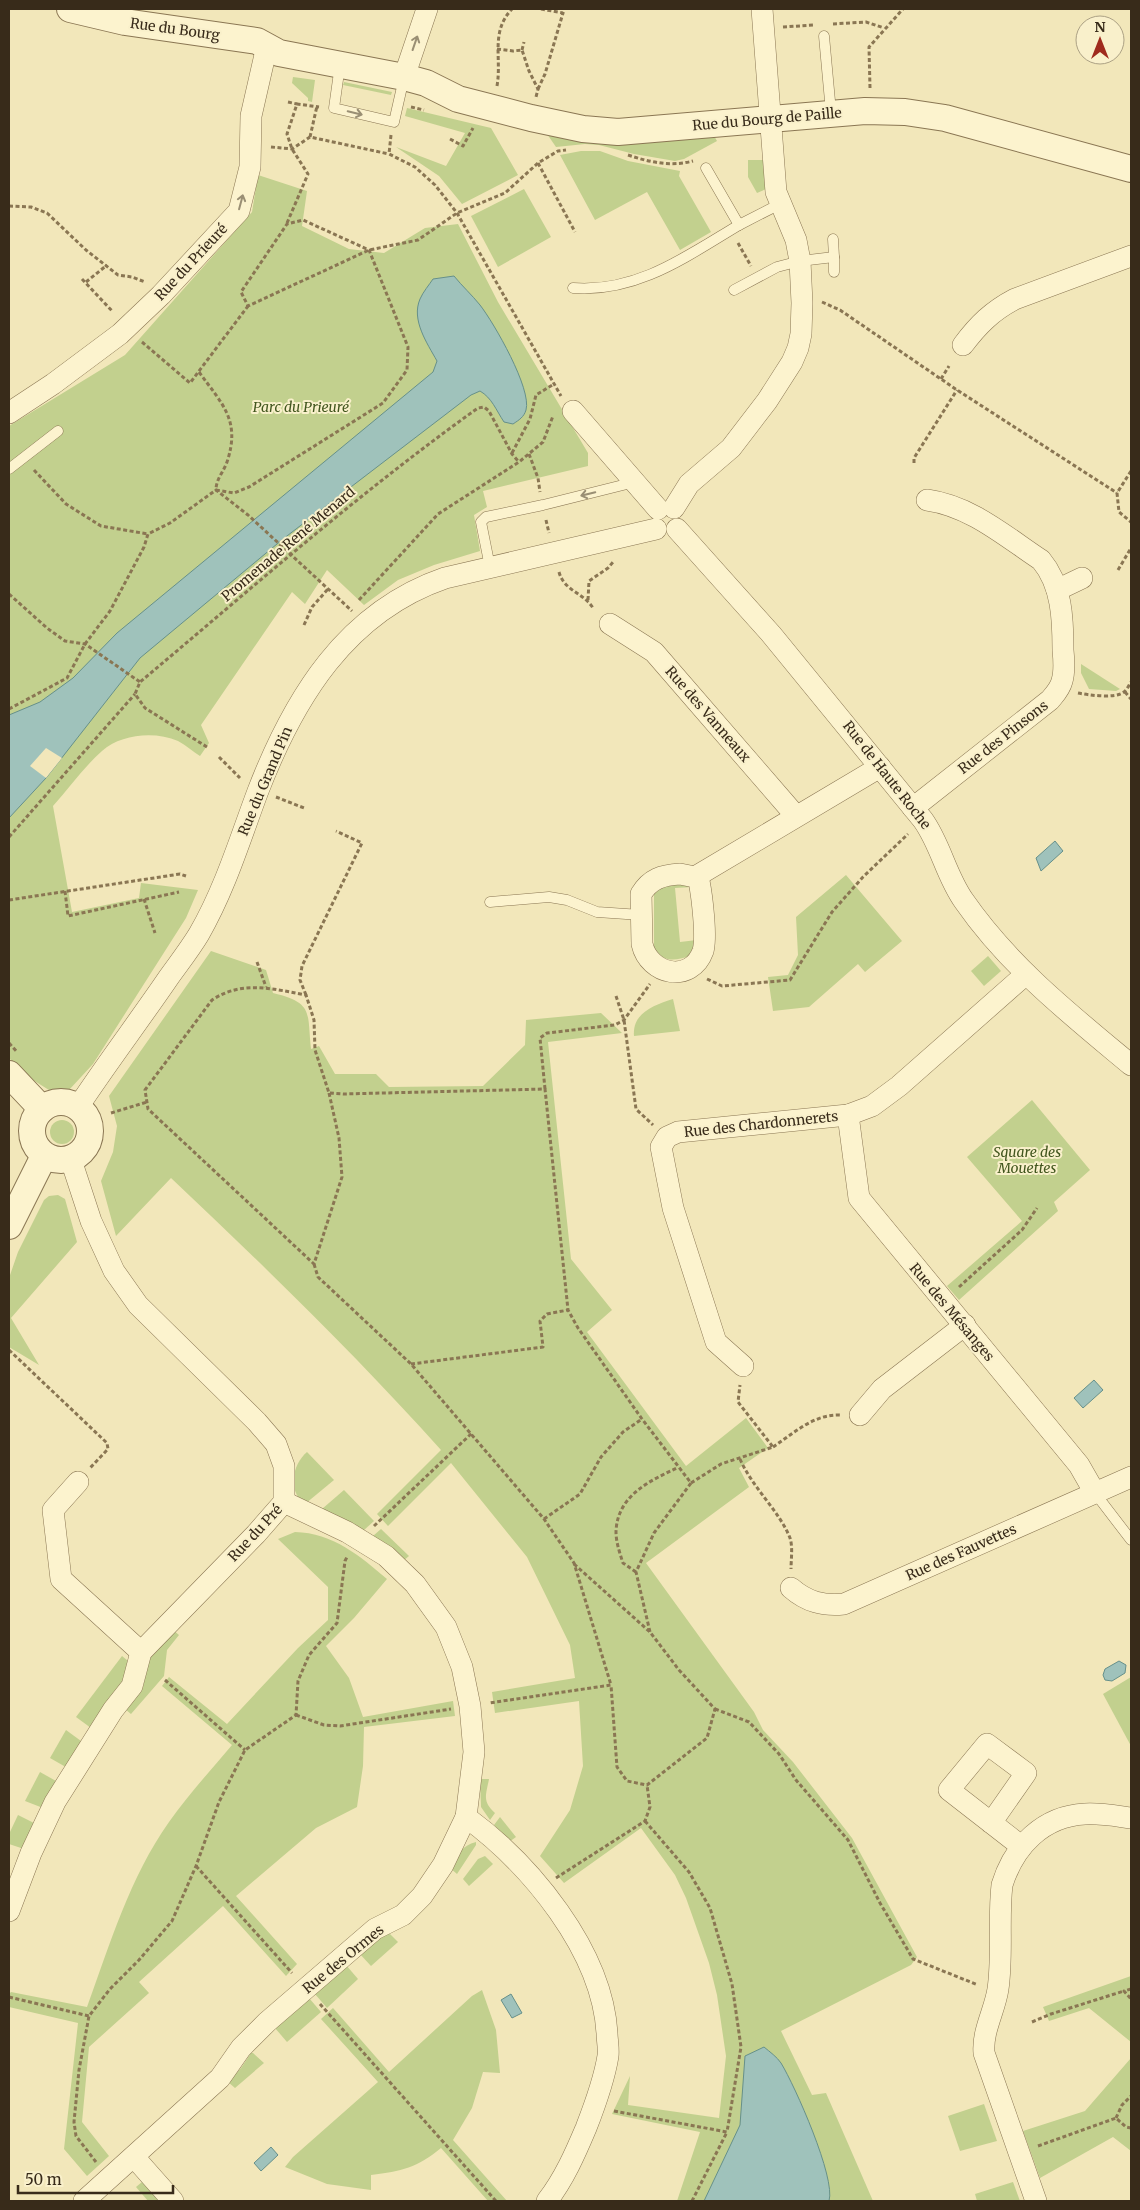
<svg xmlns="http://www.w3.org/2000/svg" width="1140" height="2210" font-family="Merriweather,serif">
<style>
.green{fill:#c2d08e}
.water{fill:#9fc2bb;stroke:#66908a}
.pier{fill:#f2e7ba}
.lines{fill:none;stroke-linecap:round;stroke-linejoin:round}
.service-casing{stroke:#8a7653;stroke-width:11}
.minor-casing{stroke:#8a7653;stroke-width:22}
.tertiary-casing{stroke:#8a7653;stroke-width:28}
.path{stroke:#8a7653;stroke-width:3;stroke-dasharray:4 2.5;stroke-linecap:butt}
.service{stroke:#fcf3ce;stroke-width:10}
.minor{stroke:#fcf3ce;stroke-width:21}
.tertiary{stroke:#fcf3ce;stroke-width:26}
.oneway{stroke:#9a8f74}
.labels{text-anchor:middle;dominant-baseline:central;stroke-width:4;stroke-linejoin:round;paint-order:stroke}
.street-label{font-size:14px;fill:#382b1a;stroke:#f9f0cb}
.park-label{font-size:14px;font-style:italic;fill:#42561e;stroke:#f9f0cb}
</style>
<rect width="100%" height="100%" fill="#f2e7ba"/>
<!-- green -->
<g class="green">
<polygon points="293,77 315,80 312,102 308,101 308,98 292,83"/>
<polygon points="344,82 392,92 391,95 343,85"/>
<polygon points="407,108 491,128 518,175 462,204 439,176 396,147 446,166 465,133 405,116"/>
<polygon points="545,131 713,134 717,141 684,159 675,161 634,154 599,145 585,144 556,147"/>
<polygon points="581,151 600,151 628,161 680,171 679,176 711,232 680,250 647,192 595,220 560,155"/>
<polygon points="748,160 764,160 766,189 757,193 748,177"/>
<path d="M258,175L307,191L302,226L349,249L384,253L425,228L458,224L498,302L588,453V466L483,491L487,507L474,515L480,551L434,565L398,580L364,605L327,570L305,604L292,592L201,725L209,743L200,756C193,752 186,745 178,741C155,731 121,734 102,751C84,767 69,788 53,806L72,912L139,898L141,883L198,890L186,918L93,1064L69,1090H49L25,1075L9,1058V426L125,355L252,212Z"/>
<polygon points="524,189 551,237 498,267 471,216"/>
<polygon points="1081,664 1120,689 1116,691 1089,689 1081,673"/>
<polygon points="846,875 902,941 865,972 858,964 809,1007 773,1011 768,977 788,975 798,955 796,917"/>
<path d="M665,881L692,887L675,888L680,942L697,940L689,956C676,961 663,962 654,950V890Z"/>
<path d="M211,951L266,970L273,993C314,1003 307,1012 311,1049L319,1046L335,1074H376L389,1087L483,1086L525,1045L526,1020L601,1013L622,1033L548,1042L571,1259L612,1310L587,1332L686,1466L746,1418L768,1448L739,1468L749,1487L646,1563L754,1712L763,1730L793,1762L852,1838L917,1957L911,1965L781,2031L812,2095L826,2093L873,2201H677L700,2132L612,2114L630,2076L628,2105L719,2118L726,2056L717,1995L709,1963L686,1898L675,1875L641,1828L564,1883L540,1856L570,1810L583,1766L579,1701L495,1713L492,1692L575,1678L570,1645L527,1557L451,1463L388,1526L377,1514L441,1450C356,1355 264,1266 171,1178L116,1236L101,1181L113,1152L117,1126L109,1096Z"/>
<polygon points="988,956 1001,971 984,986 971,971"/>
<path d="M673,999L680,1031L634,1036C632,1013 654,1005 673,999Z"/>
<polygon points="1032,1100 1090,1170 1054,1202 1058,1211 959,1300 947,1286 1022,1221 967,1157"/>
<circle cx="62" cy="1132" r="12"/>
<polygon points="58,1195 65,1199 77,1242 11,1318 39,1365 9,1347 9,1278 18,1252 44,1200 49,1196"/>
<path d="M307,1452L334,1480L305,1504C287,1491 292,1465 307,1452Z"/>
<polygon points="344,1490 374,1521 363,1531 322,1509"/>
<polygon points="381,1529 409,1556 403,1561 373,1536"/>
<path d="M295,1532C333,1533 360,1556 387,1579L354,1618L326,1646L349,1678L363,1717L453,1701L455,1716L364,1727L363,1766L357,1807L316,1828L236,1896L297,1964L286,1976L223,1906L139,1982L149,1993L89,2047L82,2122L109,2156L87,2176L64,2149L78,2023L9,2007V1994L11,1992L87,2007C110,1944 130,1877 169,1822C188,1795 211,1770 232,1745L162,1686L169,1677L227,1724L298,1648L328,1620V1587L278,1539Z"/>
<polygon points="173,1630 179,1635 167,1650 164,1676 131,1714 125,1709 143,1687 149,1660 154,1652"/>
<polygon points="122,1656 128,1661 124,1683 91,1728 76,1717"/>
<polygon points="1131,1677 1131,1746 1103,1694"/>
<polygon points="66,1730 81,1741 66,1766 64,1766 50,1758"/>
<polygon points="40,1772 56,1781 43,1808 25,1801"/>
<path d="M480,1779H489C486,1795 482,1801 495,1813L490,1820L481,1807Z"/>
<polygon points="18,1815 34,1823 24,1849 9,1844 9,1834"/>
<polygon points="500,1817 516,1837 509,1842 494,1825"/>
<path d="M476,1842V1845L457,1874L449,1867C457,1856 462,1845 476,1842Z"/>
<polygon points="485,1856 493,1864 469,1886 463,1879 478,1859"/>
<polygon points="389,1933 398,1942 371,1966 359,1953 371,1943"/>
<polygon points="346,1965 358,1979 327,2008 315,1994"/>
<polygon points="1131,1976 1131,2042 1089,2008 1049,2021 1043,2007"/>
<path d="M482,1990L496,2030L500,2073L483,2072L472,2108L453,2140L507,2201H488L441,2148C417,2168 402,2171 371,2175V2190L327,2184L285,2167L293,2157L378,2082L321,2019L333,2008L389,2072L472,1996Z"/>
<polygon points="309,1998 321,2012 287,2042 275,2028"/>
<polygon points="251,2053 253,2053 264,2063 235,2088 228,2082 241,2068"/>
<polygon points="1131,2058 1131,2151 1113,2137 1040,2178 1023,2131 1085,2111"/>
<polygon points="984,2104 997,2141 960,2151 948,2116"/>
<polygon points="142,2182 144,2182 160,2201 148,2201 136,2187"/>
<polygon points="1013,2182 1020,2201 977,2201 975,2194"/>
</g>
<!-- water -->
<g class="water">
<path d="M454,276C462,286 472,295 480,305C494,323 532,389 526,410C524,417 519,420 513,424L504,422C496,410 492,398 480,391L471,395L283,539L140,658L46,778L9,818V715L40,702L73,678L117,633L433,372L437,361C427,343 411,320 420,299C423,292 429,285 433,279Z"/>
<polygon points="1055,841 1063,851 1041,871 1036,858"/>
<polygon points="1094,1380 1103,1390 1083,1408 1074,1398"/>
<polygon points="1119,1661 1126,1665 1125,1673 1112,1681 1105,1680 1103,1675 1105,1669"/>
<polygon points="511,1994 522,2013 512,2018 501,2000"/>
<path d="M764,2047C770,2052 777,2057 781,2063C795,2086 836,2178 829,2201H704L740,2125L745,2056Z"/>
<polygon points="271,2147 278,2155 261,2171 254,2163"/>
</g>
<!-- pier -->
<polygon class="pier" points="46,748 62,758 46,778 30,766"/>
<g class="lines">
<!-- service casing -->
<g class="service-casing">
<g id="service">
<polyline points="824,36 831,112"/>
<polyline points="340,65 334,108 394,122 404,78"/>
<polyline points="706,168 739,225 780,204"/>
<polyline points="834,257 834,272"/>
<path d="M573,288C637,293 687,256 739,225"/>
<polyline points="734,290 777,267 800,261 834,257 833,239"/>
<polyline points="9,469 58,431"/>
<polyline points="490,567 481,522 486,517 543,505 635,482"/>
<polyline points="490,902 549,897 567,900 597,912 641,915"/>
<polyline points="1095,1493 1131,1540"/>
</g>
</g>
<!-- minor casing -->
<g class="minor-casing">
<g id="minor">
<polyline points="404,77 427,9"/>
<path d="M963,345C978,325 992,311 1015,299L1131,256"/>
<polyline points="573,411 658,509"/>
<polyline points="9,413 53,384 120,334 161,295 239,211 250,167 251,116 267,46"/>
<polyline points="674,508 689,484 731,448 767,401 792,362 798,348 801,334 802,303 800,261 796,240 776,192 762,9"/>
<path d="M677,529L771,634L923,820C941,845 946,876 964,901C1009,966 1071,1015 1131,1065"/>
<polyline points="1057,590 1082,578"/>
<polyline points="610,624 654,652 796,816"/>
<path d="M913,808L1050,700C1055,694 1060,689 1062,681C1065,671 1064,660 1063,650C1063,619 1062,585 1041,560C1006,537 971,506 927,500"/>
<path d="M680,874L695,877L699,881C702,896 707,937 703,951C691,984 649,975 642,944L641,894C650,879 662,875 680,874Z"/>
<polyline points="695,877 880,767"/>
<path d="M78,1107C107,1063 139,1021 169,977C179,963 190,949 199,934C225,889 240,839 258,791C294,698 346,612 445,578L656,529"/>
<polyline points="848,1115 859,1198 1079,1465 1095,1493"/>
<polyline points="743,1366 716,1342 673,1208 661,1147 667,1137 678,1132 848,1115 872,1106 899,1086 1026,974"/>
<polyline points="860,1415 882,1389 965,1325"/>
<polyline points="78,1482 53,1510 61,1579 141,1652"/>
<path d="M791,1588C807,1602 823,1606 844,1604L1131,1477"/>
<path d="M466,1817C530,1864 602,1950 607,2033C607,2040 609,2048 608,2056C604,2081 595,2105 586,2128C575,2154 564,2179 547,2201"/>
<polyline points="991,1823 1026,1773 987,1744 949,1790 1021,1846"/>
<polyline points="9,1911 31,1853 55,1802 113,1710 132,1686 141,1652 256,1534 284,1502 284,1466 276,1444 257,1422 138,1305 114,1271 91,1221 71,1160"/>
<polyline points="134,2157 173,2201"/>
<polyline points="84,2201 220,2078 241,2048 267,2022 375,1929 403,1915 422,1896 443,1865 466,1817 474,1752 470,1706 462,1667 446,1627 415,1584 386,1556 347,1532 284,1502"/>
<path d="M1036,2201L984,2053C982,2031 995,2010 998,1989C1003,1954 998,1919 1002,1885C1014,1846 1043,1816 1085,1814C1100,1813 1116,1816 1131,1818"/>
</g>
</g>
<!-- tertiary casing -->
<g class="tertiary-casing">
<g id="tertiary">
<polyline points="70,9 125,22 257,41 279,53 404,77 426,83 458,99 531,118 583,129 618,132 865,111 905,112 945,118 1131,169"/>
<polyline points="9,1074 42,1109"/>
<circle cx="61" cy="1131" r="29"/>
<polyline points="9,1226 44,1156"/>
</g>
</g>
<!-- path -->
<g class="path">
<polyline points="541,9 563,13 564,9"/>
<polyline points="833,24 866,22 884,28"/>
<polyline points="783,27 814,25"/>
<polyline points="497,49 513,51 522,50 529,71 538,89 536,97"/>
<polyline points="522,50 524,42"/>
<path d="M497,86C502,58 490,32 512,9"/>
<polyline points="870,88 869,47 903,9"/>
<polyline points="538,89 545,74 563,13"/>
<polyline points="288,102 297,104"/>
<polyline points="411,107 424,110"/>
<polyline points="391,135 389,154 415,167 435,185 457,213 561,396"/>
<polyline points="310,137 317,106"/>
<polyline points="450,139 463,146 473,128"/>
<polyline points="271,147 292,149 310,137 389,154"/>
<path d="M628,155C649,162 670,167 693,161"/>
<polyline points="538,163 575,232"/>
<polyline points="9,206 31,207 47,213 86,250 118,275 132,277 145,282"/>
<polyline points="287,223 308,174 292,149 287,134 297,104 319,107"/>
<polyline points="738,243 751,266"/>
<polyline points="82,279 113,312"/>
<polyline points="86,282 107,265"/>
<polyline points="822,302 840,310 957,390 1117,493"/>
<polyline points="142,342 190,383 248,306"/>
<path d="M199,372C222,404 241,420 227,462C224,471 216,479 216,490L234,493L249,487L383,403L407,370L408,347L369,250L303,220L287,224L241,292L248,306L369,250L418,240L457,213L505,193L538,163L558,151L566,150"/>
<polyline points="941,379 949,366"/>
<polyline points="512,453 530,419 536,395 554,384"/>
<polyline points="529,454 538,478 540,492"/>
<polyline points="914,463 914,458 957,390"/>
<polyline points="34,470 66,504 101,526 148,534"/>
<polyline points="1131,471 1117,493 1119,512 1131,522"/>
<polyline points="546,520 549,533"/>
<polyline points="1118,570 1131,548"/>
<path d="M559,572C564,591 584,593 593,608"/>
<polyline points="9,594 47,628 65,641 85,644 140,682"/>
<polyline points="359,600 438,514 519,462 543,442 553,416"/>
<polyline points="588,600 589,581 608,568 614,561"/>
<polyline points="304,625 312,607 328,589"/>
<polyline points="1125,692 1131,699"/>
<path d="M1078,693C1088,695 1116,699 1124,692C1127,690 1129,685 1131,682"/>
<polyline points="9,709 67,678 85,644 110,611 144,547 148,534 170,523 216,490 248,515 352,611"/>
<path d="M207,747L145,708L135,694L140,682C251,589 360,492 478,408L484,407L489,411L512,454L519,462"/>
<polyline points="219,757 240,778"/>
<polyline points="276,797 304,808"/>
<polyline points="9,837 135,694"/>
<polyline points="65,891 68,916 179,892"/>
<polyline points="144,899 155,933"/>
<polyline points="9,900 180,874 186,876"/>
<polyline points="257,962 266,987"/>
<polyline points="707,979 722,986 790,980 832,912 863,877 908,834"/>
<polyline points="306,995 300,980 302,966 362,843 336,831"/>
<polyline points="616,996 624,1020 636,1109 653,1125"/>
<polyline points="9,1043 17,1052"/>
<polyline points="545,1089 540,1038 547,1033 615,1025 624,1020 650,984"/>
<path d="M329,1093L339,1138L342,1177L314,1264L148,1109L145,1090L212,1000C242,980 273,989 306,995L314,1020L315,1050L329,1093L343,1094L545,1089L568,1310L578,1328L642,1419L691,1483L654,1533L636,1572L650,1632"/>
<polyline points="111,1113 147,1102"/>
<polyline points="314,1264 318,1277 411,1364 544,1519 574,1563 611,1685 489,1703"/>
<polyline points="959,1287 1022,1230 1037,1208"/>
<polyline points="9,1350 107,1443 108,1449 90,1468"/>
<polyline points="411,1364 543,1347 540,1321 547,1314 568,1310"/>
<path d="M773,1447C794,1433 814,1414 840,1415"/>
<path d="M740,1459C752,1487 780,1512 790,1538C793,1547 791,1560 791,1569"/>
<polyline points="691,1483 721,1464 773,1447 738,1402 740,1385"/>
<polyline points="544,1519 580,1494 601,1457 623,1432 642,1419"/>
<polyline points="374,1526 472,1433"/>
<polyline points="574,1564 650,1632 679,1670 715,1709 707,1738 647,1785 627,1781 617,1767 611,1685"/>
<path d="M636,1572L623,1563C620,1554 616,1542 616,1532C617,1496 649,1481 677,1468"/>
<polyline points="165,1680 245,1750"/>
<polyline points="715,1709 749,1722 779,1754 796,1780 848,1840 880,1903 913,1959 978,1985"/>
<polyline points="296,1715 324,1725 340,1726 451,1709"/>
<polyline points="645,1821 689,1872 710,1908 732,1984 741,2047 727,2132"/>
<polyline points="196,1866 292,1973"/>
<polyline points="556,1878 645,1821 650,1807 647,1785"/>
<polyline points="1131,1989 1124,1991 1131,1999"/>
<polyline points="9,1997 89,2016"/>
<polyline points="320,2004 496,2201"/>
<polyline points="1032,2022 1051,2014 1124,1991"/>
<polyline points="614,2111 727,2132 692,2201"/>
<polyline points="1116,2118 1122,2105 1131,2096"/>
<polyline points="1038,2146 1116,2118 1126,2127 1131,2128"/>
<polyline points="96,2162 76,2136 74,2122 79,2070 89,2016 110,1989 139,1960 172,1921 196,1866 219,1802 245,1750 296,1715 298,1681 309,1655 337,1623 345,1561 347,1557"/>
</g>
<!-- service -->
<use href="#service" class="service"/>
<!-- minor -->
<use href="#minor" class="minor"/>
<!-- tertiary -->
<use href="#tertiary" class="tertiary"/>
</g>
<!-- one-way arrows -->
<defs><path id="oneway-shaft" d="M-6 0H5M1.5-3L5.5 0L1.5 3" fill="none" stroke-width="1.6" stroke-linecap="round" stroke-linejoin="round" transform="scale(1.25)"/></defs>
<g class="oneway">
<use href="#oneway-shaft" transform="translate(415 43) rotate(-71)"/>
<use href="#oneway-shaft" transform="translate(355 113) rotate(13)"/>
<use href="#oneway-shaft" transform="translate(241 202) rotate(-75)"/>
<use href="#oneway-shaft" transform="translate(588 494) rotate(166)"/>
</g>
<g class="labels">
<!-- street labels -->
<g class="street-label">
<text transform="translate(175 29) rotate(8)">Rue du Bourg</text>
<text transform="translate(767 119) rotate(-5)">Rue du Bourg de Paille</text>
<text transform="translate(191 262) rotate(-47)">Rue du Prieuré</text>
<text transform="translate(288 544) rotate(-40)">Promenade René Menard</text>
<text transform="translate(708 714) rotate(49)">Rue des Vanneaux</text>
<text transform="translate(1003 737) rotate(-38)">Rue des Pinsons</text>
<text transform="translate(887 775) rotate(52)">Rue de Haute Roche</text>
<text transform="translate(265 781) rotate(-67)">Rue du Grand Pin</text>
<text transform="translate(761 1124) rotate(-6)">Rue des Chardonnerets</text>
<text transform="translate(952 1312) rotate(50)">Rue des Mésanges</text>
<text transform="translate(255 1533) rotate(-47)">Rue du Pré</text>
<text transform="translate(961 1552) rotate(-24)">Rue des Fauvettes</text>
<text transform="translate(343 1959) rotate(-39)">Rue des Ormes</text>
</g>
<!-- park labels -->
<g class="park-label">
<text x="301" y="407">Parc du Prieuré</text>
<text x="1027" y="1152">Square des<tspan x="1027" dy="16">Mouettes</tspan></text>
</g>
</g>
<!-- border -->
<rect width="1140" height="2210" fill="none" stroke="#382b1a" stroke-width="20"/>
<!-- north arrow -->
<g transform="translate(1100 40)"><circle r="24" fill="#f9f0cb" stroke="#aca184"/>
<path d="M0-4L9 19L0 12L-9 19Z" fill="#9f2a1d"/>
<text y="-8" font-size="14" font-weight="bold" text-anchor="middle" fill="#382b1a">N</text>
</g>
<!-- scale -->
<path d="M18 2185v8h155v-8" fill="none" stroke="#382b1a" stroke-width="2.5"/>
<text x="25" y="2185" font-size="15" fill="#382b1a" stroke="#f9f0cb" stroke-width="4" paint-order="stroke">50 m</text>
</svg>
